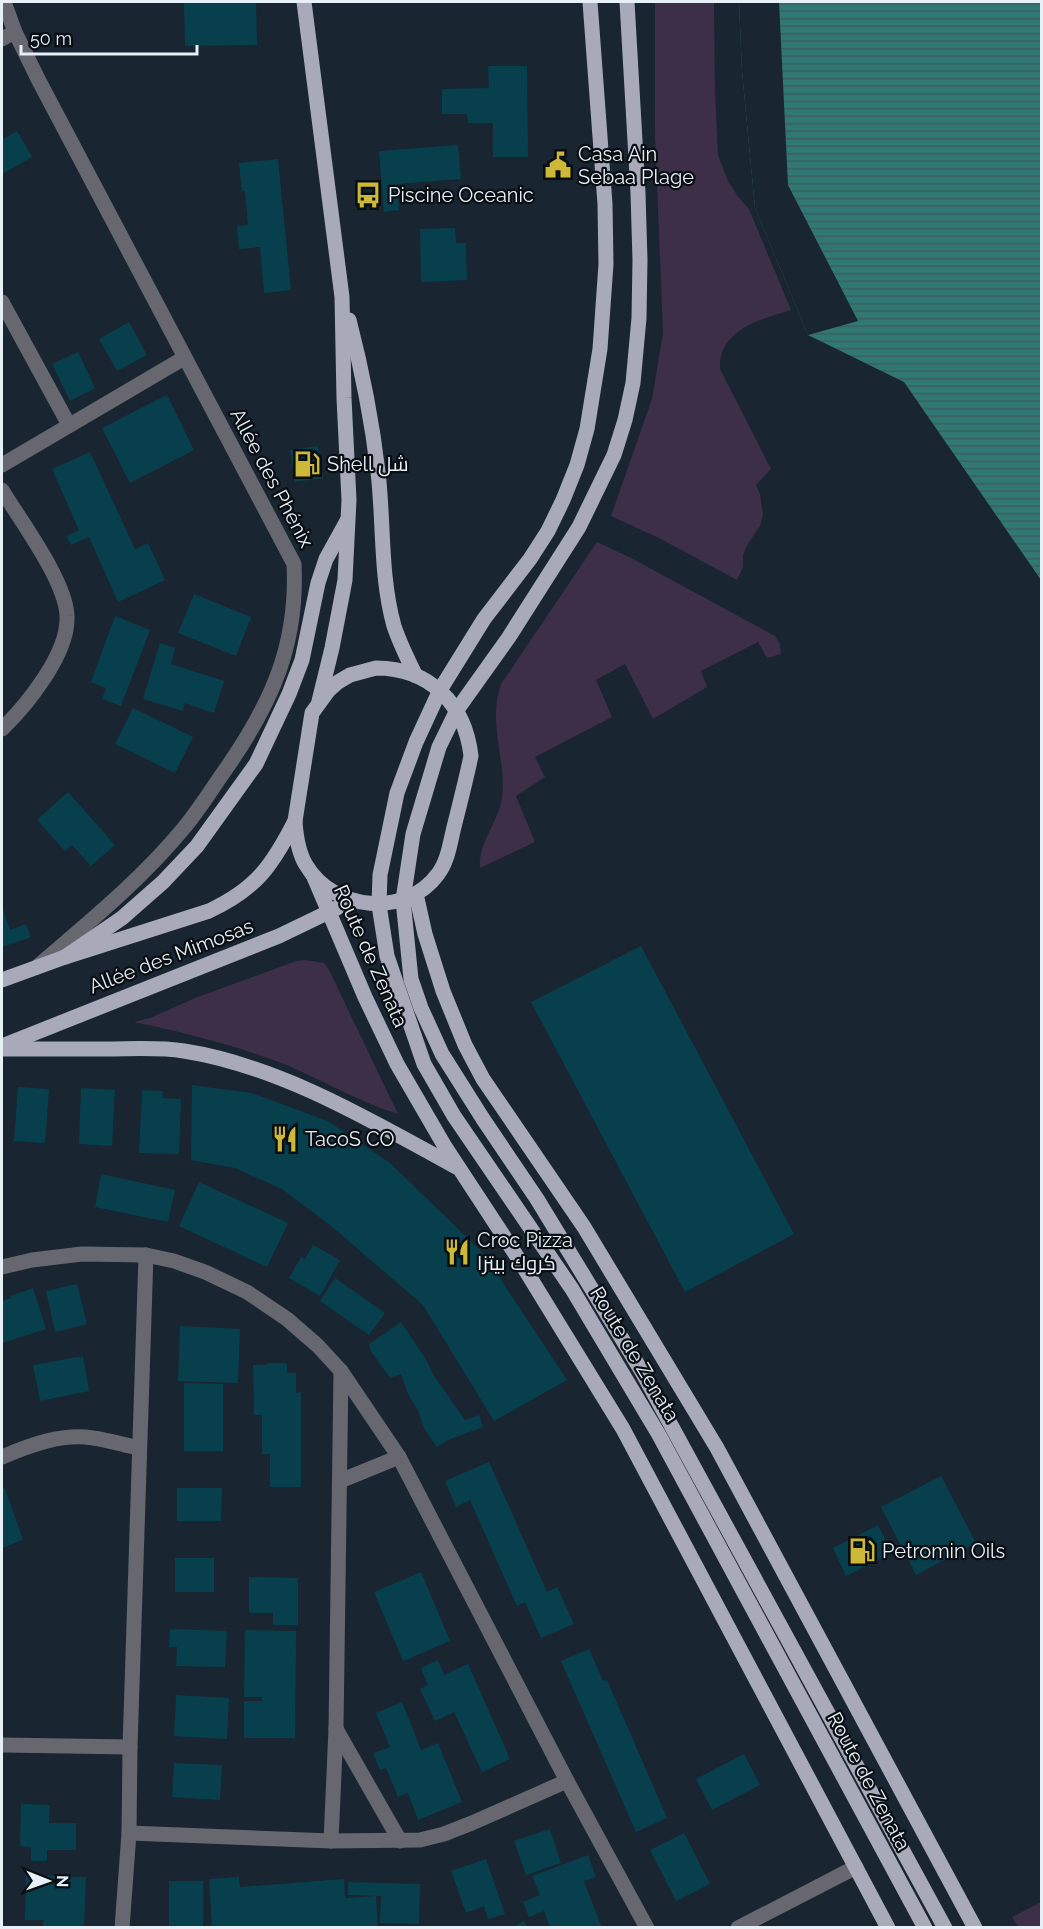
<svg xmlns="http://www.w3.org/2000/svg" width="1043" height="1929" font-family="Raleway,Cairo,sans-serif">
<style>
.green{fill:#3c2f47}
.water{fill:url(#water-rules)}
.pier{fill:#192531}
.building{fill:#083f4c}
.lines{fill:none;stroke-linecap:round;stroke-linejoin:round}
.minor{stroke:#66676f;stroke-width:15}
.major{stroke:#a8aaba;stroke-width:15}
.labels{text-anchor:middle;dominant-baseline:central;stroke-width:4.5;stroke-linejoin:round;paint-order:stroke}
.poi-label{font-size:20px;fill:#e7eff7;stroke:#090e13;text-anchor:start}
.street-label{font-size:20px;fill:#e7eff7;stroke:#090e13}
</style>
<defs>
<pattern id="water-rules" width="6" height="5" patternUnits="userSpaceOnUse" patternTransform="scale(1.5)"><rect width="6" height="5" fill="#307874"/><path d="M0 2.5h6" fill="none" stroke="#3c5e5d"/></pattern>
</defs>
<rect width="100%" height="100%" fill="#192531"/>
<!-- green -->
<g class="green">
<path d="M655,2H714L715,93L718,155L728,181L739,198L749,209L791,310C761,319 718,330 720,369L771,469L756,485L760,494L763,515L760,526L747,545L743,555V567L737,580L659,538L611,516L652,399L663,333L655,135Z"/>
<path d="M597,542L633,559L775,636L780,644L781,654L767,658L758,642L701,671L707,687L653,719L625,664L596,680L612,717L535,757L545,777L516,796L535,842L480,868C477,846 499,820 502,798C507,760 487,724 501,684Z"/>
<path d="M305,960L324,963L329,970L398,1114C360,1102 325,1082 289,1066C239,1046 186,1033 134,1022L150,1018L195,998L296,961Z"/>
<polygon points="1041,1902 1041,1927 1018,1927 1012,1917"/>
</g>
<!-- water -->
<polygon class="water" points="739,2 1041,2 1041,580 904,382 808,335 755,208 742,71"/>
<!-- pier -->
<polygon class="pier" points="739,2 779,2 788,185 858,321 808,335 755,208 742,71"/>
<!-- building -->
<g class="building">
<polygon points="184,2 256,2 257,45 185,46"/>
<polygon points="488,66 527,66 528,157 493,157 493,123 468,123 467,114 442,114 442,89 489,88"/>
<polygon points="17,131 32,157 2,174 2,140"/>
<polygon points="458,145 461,179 397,184 399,210 384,212 379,151"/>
<polygon points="278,159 291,290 264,293 260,247 239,249 237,226 248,225 245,191 242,191 239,163"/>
<polygon points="455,228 456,243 466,243 467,280 421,282 420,229"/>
<polygon points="129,322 147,355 117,371 99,339"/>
<polygon points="78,352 95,388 70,401 52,364"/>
<polygon points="167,395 194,450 130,483 102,428"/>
<polygon points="318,446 323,478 295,482 290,450"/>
<polygon points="90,452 135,549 148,543 165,580 118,602 89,537 71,545 66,536 79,530 52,469"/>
<polygon points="194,594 251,617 236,656 178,633"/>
<polygon points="115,616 150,630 121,706 102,699 106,688 91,682"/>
<polygon points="160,643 175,648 171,664 224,681 214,713 185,703 183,711 143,699"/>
<polygon points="133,708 193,737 175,773 115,744"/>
<polygon points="68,792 115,845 91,866 72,845 65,851 37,820"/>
<polygon points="2,906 10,930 26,924 31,937 2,947"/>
<polygon points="641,946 794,1234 685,1292 531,1002"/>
<polygon points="192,1085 251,1093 328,1121 390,1163 484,1254 567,1380 494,1421 423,1305 330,1225 282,1189 235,1168 191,1160"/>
<polygon points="18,1087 49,1089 45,1143 14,1141"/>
<polygon points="81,1088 115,1090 112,1146 79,1144"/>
<polygon points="142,1090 163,1091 162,1098 181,1099 179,1154 139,1153"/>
<polygon points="101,1174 175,1190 168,1222 95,1207"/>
<polygon points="199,1182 288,1223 267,1267 179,1226"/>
<polygon points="313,1245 340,1260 320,1296 289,1278 301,1257 305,1259"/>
<polygon points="335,1278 385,1313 369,1335 320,1301"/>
<polygon points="77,1284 87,1324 55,1332 46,1291"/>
<polygon points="33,1288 46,1329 2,1343 2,1301 11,1298 10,1296"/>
<polygon points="401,1322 427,1361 432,1373 465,1420 479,1415 483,1427 448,1440 437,1447 424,1428 418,1410 408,1394 401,1374 390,1378 371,1351 369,1344"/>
<polygon points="180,1326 240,1329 238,1383 178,1381"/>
<polygon points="83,1356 89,1391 40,1401 33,1365"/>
<polygon points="267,1363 287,1363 287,1373 296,1373 296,1393 301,1392 301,1487 270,1487 270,1454 262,1454 262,1415 254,1415 253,1365 267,1365"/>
<polygon points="184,1383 223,1384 223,1451 184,1451"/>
<polygon points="489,1462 547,1592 557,1587 574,1624 541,1638 525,1602 517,1606 470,1500 456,1507 445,1481"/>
<polygon points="941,1476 976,1543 916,1575 881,1507"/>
<polygon points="5,1488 23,1540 2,1548 2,1489"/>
<polygon points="177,1488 222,1488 221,1521 177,1521"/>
<polygon points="878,1525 892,1553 846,1576 833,1548"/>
<rect x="175" y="1558" width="39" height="34"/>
<polygon points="421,1572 450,1641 403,1661 374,1592"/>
<polygon points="249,1577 298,1578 298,1625 273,1625 273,1613 249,1613"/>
<polygon points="170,1629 227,1631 225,1667 176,1666 177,1647 169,1647"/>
<polygon points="245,1630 296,1631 295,1738 244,1738 244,1701 262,1701 262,1697 244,1697"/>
<polygon points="589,1649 603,1681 607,1680 667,1818 636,1832 561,1661"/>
<polygon points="438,1660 444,1675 468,1664 510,1759 482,1772 454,1712 435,1721 420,1689 428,1685 421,1668"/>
<polygon points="176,1695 229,1698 227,1739 174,1736"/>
<polygon points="402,1702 421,1750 438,1743 462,1802 418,1820 408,1793 398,1797 386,1768 380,1770 373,1753 390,1747 376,1713"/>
<polygon points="744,1754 760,1785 712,1810 696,1779"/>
<polygon points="174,1763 222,1765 220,1800 172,1797"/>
<polygon points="21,1804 50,1805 49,1823 76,1823 76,1850 47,1850 47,1861 31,1861 31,1847 20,1846"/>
<polygon points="550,1829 561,1863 526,1875 514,1841"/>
<polygon points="684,1833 710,1884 676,1901 650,1850"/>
<polygon points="588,1855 596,1877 584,1881 602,1928 550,1928 544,1911 529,1917 523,1902 540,1895 532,1876"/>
<polygon points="486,1859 505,1914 488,1919 484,1906 466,1913 451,1871"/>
<polygon points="26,1875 86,1877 84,1928 43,1928 43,1920 25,1920"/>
<polygon points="239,1877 240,1887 344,1879 345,1898 376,1896 378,1928 212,1928 209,1879"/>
<rect x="169" y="1881" width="34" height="47"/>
<polygon points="348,1882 420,1884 419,1924 380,1923 381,1896 348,1895"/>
<polygon points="524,1921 528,1928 511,1928"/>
</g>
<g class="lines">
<!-- minor -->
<g class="minor">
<path d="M4,2L15,32L38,79L294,564C298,644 272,702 228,766C213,787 199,810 183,829C141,880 88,923 38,966"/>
<polyline points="2,39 15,32"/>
<polyline points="2,302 69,425"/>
<polyline points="2,465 184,358"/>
<path d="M2,490C20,520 66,581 67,616C69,653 27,705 2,729"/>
<polyline points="2,1267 32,1260 82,1254 146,1255 174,1261 205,1272 247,1292 287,1319 318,1346 341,1371 399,1457 567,1781 647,1928"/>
<path d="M2,1457C30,1445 62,1433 93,1438C108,1440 124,1445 139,1448"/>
<polyline points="340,1481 399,1457"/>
<polyline points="336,1729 400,1841"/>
<polyline points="2,1745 130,1747"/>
<polyline points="129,1833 331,1841 420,1840 444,1834 472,1823 567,1781"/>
<polyline points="331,1841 336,1729 341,1371"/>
<polyline points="122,1928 129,1833 130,1747 146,1255"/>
<polyline points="738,1928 856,1867"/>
</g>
<!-- major -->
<g class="major">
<polyline points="304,2 342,297 344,398 349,500 345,580 332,648 319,701"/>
<polyline points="590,2 605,204 606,264 600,349 587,429 577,465 563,500 548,531 530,559 484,619 440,690 416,742 397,793 380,875 379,905 387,956 424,1064 454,1116 572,1289 659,1435 925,1928"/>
<polyline points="627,2 638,193 640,260 639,318 633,383 625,420 614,455 579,527 509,637 457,710 439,747 413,834 403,900 411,979 421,1008 442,1054 483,1119 537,1199 641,1370 945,1928"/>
<path d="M349,320C362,370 372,421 378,472C384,523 380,576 394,626C400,644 408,660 416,676"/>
<path d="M376,668C430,668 465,704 471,756C466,780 460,803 454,827C450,843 448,861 438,874C406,918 333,911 306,865C298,852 296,837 295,821L312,713L328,691L338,682L350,675Z"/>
<polyline points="314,877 365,997 397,1064 444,1145 518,1258 623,1429 888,1928"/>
<polyline points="416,894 425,934 443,991 465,1045 483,1079 584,1227 717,1448 975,1928"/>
<polyline points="65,957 122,918 163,882 197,846 256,764 289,694 302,660 318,583 326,559 347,521"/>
<path d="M2,980L65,957L209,911C256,889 272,866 295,821"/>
<polyline points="2,1046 279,936 337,908"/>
<path d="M2,1049C37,1049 72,1049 107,1049C132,1049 159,1047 184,1051C280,1066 372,1121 456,1167"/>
</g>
</g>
<!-- icons -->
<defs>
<g id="civic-bare" transform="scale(2.07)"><path d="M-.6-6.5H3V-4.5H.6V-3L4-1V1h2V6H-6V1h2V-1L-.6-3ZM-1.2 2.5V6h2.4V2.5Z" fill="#ceb837" stroke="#090e13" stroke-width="2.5" paint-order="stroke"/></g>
<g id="bus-bare" transform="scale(2.07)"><path d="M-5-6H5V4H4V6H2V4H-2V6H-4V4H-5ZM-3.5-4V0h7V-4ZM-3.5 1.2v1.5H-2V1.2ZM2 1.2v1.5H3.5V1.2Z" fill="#ceb837" stroke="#090e13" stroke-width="2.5" paint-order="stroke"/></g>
<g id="fuel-bare" transform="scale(2.07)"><path d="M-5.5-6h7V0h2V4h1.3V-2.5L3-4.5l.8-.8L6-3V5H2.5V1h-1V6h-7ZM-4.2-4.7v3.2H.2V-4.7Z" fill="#ceb837" stroke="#090e13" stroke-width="2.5" paint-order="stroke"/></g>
<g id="restaurant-bare" transform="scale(2.07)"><path d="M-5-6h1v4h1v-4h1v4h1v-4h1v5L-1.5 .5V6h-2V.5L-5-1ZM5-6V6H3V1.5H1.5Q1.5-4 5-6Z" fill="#ceb837" stroke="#090e13" stroke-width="2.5" paint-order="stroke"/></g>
</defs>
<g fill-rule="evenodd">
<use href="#civic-bare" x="558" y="165"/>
<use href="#bus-bare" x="368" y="195"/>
<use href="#fuel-bare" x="307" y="464"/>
<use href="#restaurant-bare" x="285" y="1139"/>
<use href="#restaurant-bare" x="457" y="1252"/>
<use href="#fuel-bare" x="862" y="1551"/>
</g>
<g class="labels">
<!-- poi labels -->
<g class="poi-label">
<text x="578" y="154">Casa Ain<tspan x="578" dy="23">Sebaa Plage</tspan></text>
<text x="388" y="195">Piscine Oceanic</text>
<text x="327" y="464">Shell شل</text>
<text x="305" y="1139">TacoS CO</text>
<text x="477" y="1240">Croc Pizza<tspan x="477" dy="23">كروك بيتزا</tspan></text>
<text x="882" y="1551">Petromin Oils</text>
</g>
<!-- street labels -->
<g class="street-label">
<text transform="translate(272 478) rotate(62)">Allée des Phénix</text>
<text transform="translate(171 956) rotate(-21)">Allée des Mimosas</text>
<text transform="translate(371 956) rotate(66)">Route de Zenata</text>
<text transform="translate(635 1354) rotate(59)">Route de Zenata</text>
<text transform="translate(869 1781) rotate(62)">Route de Zenata</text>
</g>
</g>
<!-- border -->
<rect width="1043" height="1929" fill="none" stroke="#e7eff7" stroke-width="6"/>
<!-- north arrow -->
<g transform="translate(48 1881) rotate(91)" stroke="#090e13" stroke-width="4.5" paint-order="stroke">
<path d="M0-4.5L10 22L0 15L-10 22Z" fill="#e7eff7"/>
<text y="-9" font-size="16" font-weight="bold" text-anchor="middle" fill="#e7eff7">N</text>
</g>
<!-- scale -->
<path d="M21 45v9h176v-9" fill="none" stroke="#e7eff7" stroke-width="3"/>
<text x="30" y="45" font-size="18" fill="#e7eff7" stroke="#090e13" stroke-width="4.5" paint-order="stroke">50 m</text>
</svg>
